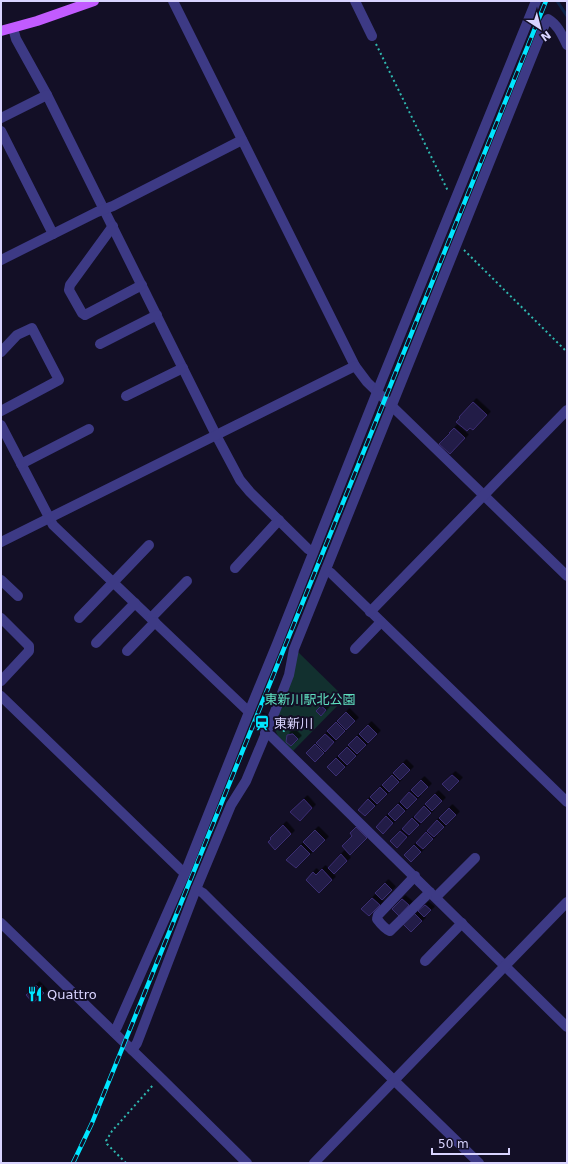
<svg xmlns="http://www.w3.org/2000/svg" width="568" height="1164" font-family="'DejaVu Sans','Noto Sans JP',sans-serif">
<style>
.green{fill:#12302f}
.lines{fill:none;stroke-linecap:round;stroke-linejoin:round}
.stream{stroke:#0c2248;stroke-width:3}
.building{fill:#241b47;stroke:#3b2d73;filter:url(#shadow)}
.path{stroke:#2fb8b0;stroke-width:2;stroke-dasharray:2 3;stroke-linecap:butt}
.minor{stroke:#3d3a85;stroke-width:10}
.major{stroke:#c25bff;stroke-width:10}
.rail-casing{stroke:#00e5ff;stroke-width:4.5}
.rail{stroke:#130f26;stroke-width:3;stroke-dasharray:9;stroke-linecap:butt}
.labels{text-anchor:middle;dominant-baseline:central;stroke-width:4;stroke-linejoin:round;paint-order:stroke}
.park-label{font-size:13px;fill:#5fe0c0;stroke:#130f26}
.poi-label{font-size:13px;fill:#d9d4ff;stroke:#130f26;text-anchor:start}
</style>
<defs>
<filter id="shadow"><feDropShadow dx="3.5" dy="-3.5" stdDeviation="0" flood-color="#0009"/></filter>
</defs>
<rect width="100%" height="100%" fill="#130f26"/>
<!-- green -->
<polygon class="green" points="297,651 345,698 293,751 278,736 273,726"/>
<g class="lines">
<!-- stream -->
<polyline class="stream" points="557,1 567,16"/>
</g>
<!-- building -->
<g class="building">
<polygon points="473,402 487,415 473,430 470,428 467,431 456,422 460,418 459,417"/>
<polygon points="454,428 465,438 450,454 439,444 450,433 449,433"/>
<polygon points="321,706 326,710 321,716 316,711"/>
<polygon points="346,712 355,721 346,730 337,721"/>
<polygon points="259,716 266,719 265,721 262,720 259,729 254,728"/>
<polygon points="262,720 265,721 262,730 259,729"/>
<polygon points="336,722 345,731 336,740 327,731"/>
<polygon points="368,725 377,734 368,743 359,734"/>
<polygon points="293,734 298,739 291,746 286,742 287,735"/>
<polygon points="325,734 334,742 325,752 316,743"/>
<polygon points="357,736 366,745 357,754 348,745"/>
<polygon points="315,744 324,753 315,762 306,753"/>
<polygon points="347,747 356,756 347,765 338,756"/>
<polygon points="336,758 345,767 336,776 327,767"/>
<polygon points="403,763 410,770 400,780 393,773"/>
<polygon points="392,775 399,782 389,792 382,785"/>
<polygon points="452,775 459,781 449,791 442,784"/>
<polygon points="421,780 428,787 418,797 411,790"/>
<polygon points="380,787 387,794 377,804 370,797"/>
<polygon points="409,792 417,799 407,809 400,802"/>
<polygon points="435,794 442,801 432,811 425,804"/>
<polygon points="304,799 312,808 300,821 290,812"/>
<polygon points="368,799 375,806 365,816 358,810"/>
<polygon points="398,804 405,811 395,821 388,814"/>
<polygon points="424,806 431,813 421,823 414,817"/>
<polygon points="449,808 456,815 446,825 439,818"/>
<polygon points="386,816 393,823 383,834 376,827"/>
<polygon points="412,818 419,825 409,835 402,829"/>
<polygon points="437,820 444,827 434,837 427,831"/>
<polygon points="283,825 291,834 275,850 268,842 271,839 270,838"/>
<polygon points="356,827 367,838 350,855 342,846 352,836 350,833"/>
<polygon points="315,830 325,840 313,852 303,842"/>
<polygon points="400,831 407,837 397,848 390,841"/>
<polygon points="426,832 433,839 423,849 416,843"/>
<polygon points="301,845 310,854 296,868 286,860"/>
<polygon points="414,845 421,852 411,862 404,855"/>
<polygon points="341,854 347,861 334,874 328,868"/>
<polygon points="322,869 332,880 319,893 306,880 313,872 316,875"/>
<polygon points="385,883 392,890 382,900 375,893"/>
<polygon points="372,898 380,905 369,916 361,909"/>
<polygon points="402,899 409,905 399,916 392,909"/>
<polygon points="425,905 431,910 424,917 418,911"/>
<polygon points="414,913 422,921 411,932 403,924"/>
<polygon points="36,985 44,993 33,1003 26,995"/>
</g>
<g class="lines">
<!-- path -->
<g class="path">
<polyline points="376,44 448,191"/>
<polyline points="464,250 567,352"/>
<polyline points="283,720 284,734"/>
<polyline points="126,1163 107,1144 106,1141 112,1131 154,1084"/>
</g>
<!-- minor -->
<g class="minor">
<polyline points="173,1 355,366 367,382 567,576"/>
<polyline points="355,1 372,36"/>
<polyline points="13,28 16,39 47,95 216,435 240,480 250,492 308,549 313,552"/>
<polyline points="1,118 47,95"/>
<polyline points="1,131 53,234"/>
<polyline points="113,226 70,285 69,290 82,313 85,315 142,285"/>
<polyline points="1,260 97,212 113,206 242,140"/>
<polyline points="100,344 157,315"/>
<polyline points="1,352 17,335 32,328 59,380 1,411"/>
<polyline points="126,396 183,368"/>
<polyline points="1,425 53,525 249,712"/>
<polyline points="21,464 89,429"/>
<polyline points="1,542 355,366"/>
<polyline points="235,568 279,520"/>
<polyline points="326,570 331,573 567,802"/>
<polyline points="1,580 18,596"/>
<polyline points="370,612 567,410"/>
<polyline points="1,618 29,646 29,651 1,681"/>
<polyline points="79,618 149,545"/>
<polyline points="151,618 187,581"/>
<polyline points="96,643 135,603"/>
<polyline points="355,649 381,622"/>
<polyline points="127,651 155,622"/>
<polyline points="1,696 180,869 185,873"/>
<polyline points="265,733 271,736 567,1027"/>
<path d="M415,876L378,915L377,919C380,923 385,929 390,931L392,929L430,892"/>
<path d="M196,889L203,893C294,984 387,1073 479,1163"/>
<polyline points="436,897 475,858"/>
<polyline points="1,923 160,1077 247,1163"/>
<polyline points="425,961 462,923"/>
<polyline points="114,1032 117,1027 185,873 249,712 277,644 381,382 536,1"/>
<path d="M132,1050L137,1043L196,889L231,805L246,781L274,714L289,675L294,649L545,24L548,19C558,25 562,35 567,45"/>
<polyline points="314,1163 567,902"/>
</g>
<!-- major -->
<polyline class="major" points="1,31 37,21 94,1"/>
<!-- rail casing -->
<g class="rail-casing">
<polyline id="rail" points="73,1163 92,1123 546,1"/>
</g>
<!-- rail -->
<use href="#rail" class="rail"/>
</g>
<!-- icons -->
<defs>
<g id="station-bare" transform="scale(1.2)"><path d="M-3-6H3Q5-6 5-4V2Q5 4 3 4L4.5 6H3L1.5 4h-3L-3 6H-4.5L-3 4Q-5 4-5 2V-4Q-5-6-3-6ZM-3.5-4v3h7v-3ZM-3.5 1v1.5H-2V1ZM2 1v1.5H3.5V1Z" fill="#00e5ff" stroke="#130f26" stroke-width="2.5" paint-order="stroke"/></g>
<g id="restaurant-bare" transform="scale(1.2)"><path d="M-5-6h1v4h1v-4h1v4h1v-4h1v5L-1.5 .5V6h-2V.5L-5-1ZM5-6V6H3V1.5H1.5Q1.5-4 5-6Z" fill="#00e5ff" stroke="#130f26" stroke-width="2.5" paint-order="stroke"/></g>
</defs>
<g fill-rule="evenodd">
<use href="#station-bare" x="262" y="723"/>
<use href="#restaurant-bare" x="35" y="994"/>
</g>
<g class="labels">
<!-- park labels -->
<g class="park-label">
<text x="310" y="699">東新川駅北公園</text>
</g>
<!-- poi labels -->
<g class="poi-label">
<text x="274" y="723">東新川</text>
<text x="47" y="994">Quattro</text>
</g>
</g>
<!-- border -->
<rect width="568" height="1164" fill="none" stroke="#d9d4ff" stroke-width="4"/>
<!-- north arrow -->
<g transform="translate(540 28) rotate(144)" stroke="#130f26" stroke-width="3" paint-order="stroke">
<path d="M0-3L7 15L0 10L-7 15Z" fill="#d9d4ff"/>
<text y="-6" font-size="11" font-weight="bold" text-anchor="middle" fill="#d9d4ff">N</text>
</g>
<!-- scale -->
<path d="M432 1148v6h77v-6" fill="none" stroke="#d9d4ff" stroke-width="2"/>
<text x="438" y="1148" font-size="12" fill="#d9d4ff" stroke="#130f26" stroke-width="3" paint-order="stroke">50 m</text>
</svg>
